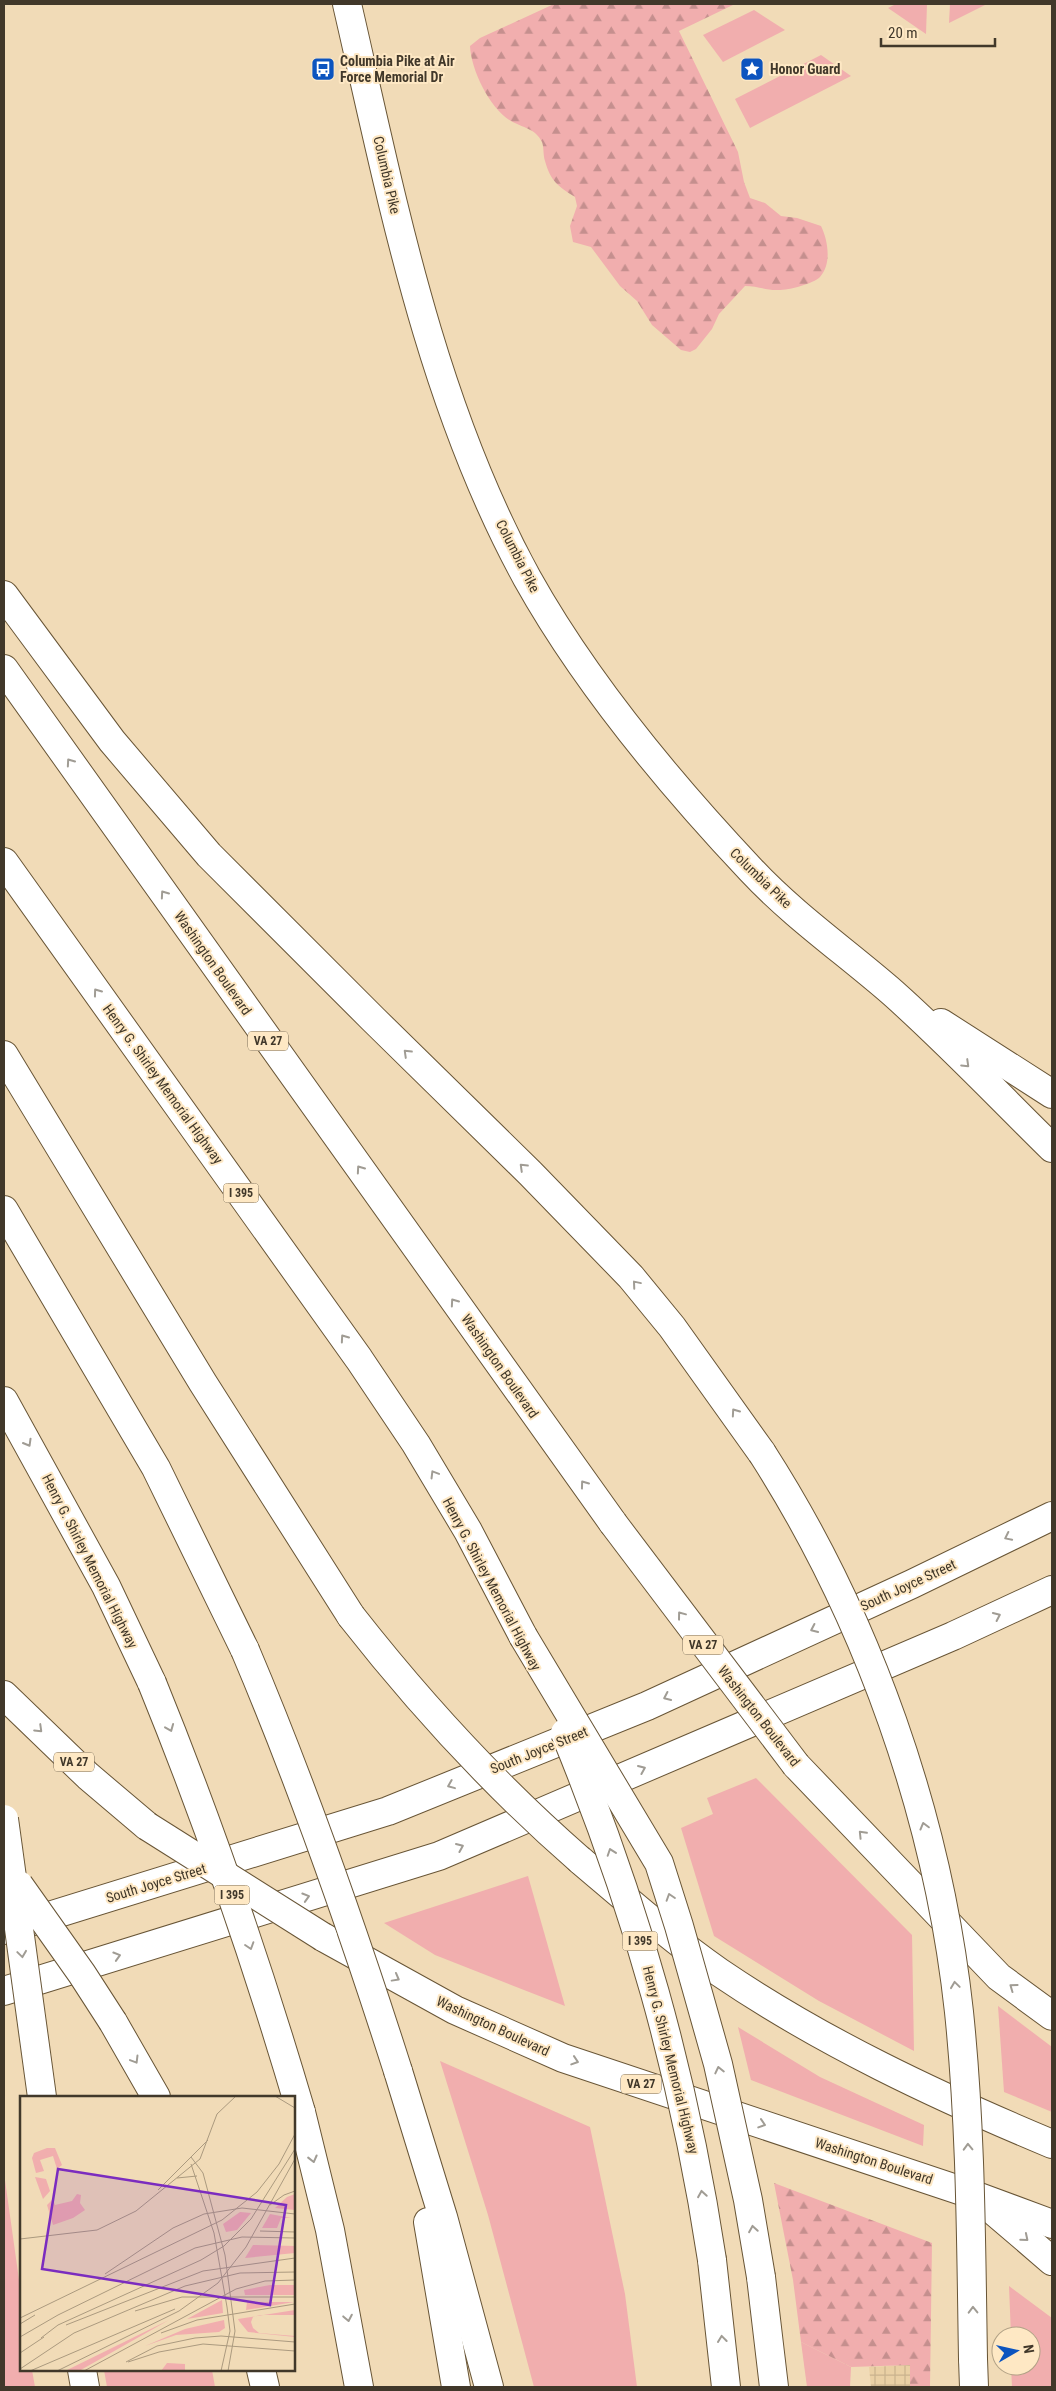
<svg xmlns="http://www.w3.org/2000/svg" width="1056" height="2391" font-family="'Roboto Condensed',sans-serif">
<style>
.industrial{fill:url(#industrial-grid)}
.green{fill:#f1aeae}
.forest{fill:url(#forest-firs)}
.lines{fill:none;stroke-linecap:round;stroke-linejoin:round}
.major-casing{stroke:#685536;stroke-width:30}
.highway-casing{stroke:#685536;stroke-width:30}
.major{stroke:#fff;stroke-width:28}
.highway{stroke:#fff;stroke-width:28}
.highway-bridge-casing{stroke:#685536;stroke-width:30;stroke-linecap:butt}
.highway-bridge{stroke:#fff;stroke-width:28}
.oneway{stroke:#a09c94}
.labels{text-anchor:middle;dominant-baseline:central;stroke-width:4;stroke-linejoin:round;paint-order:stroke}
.shield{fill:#fee8c4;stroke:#7a6d58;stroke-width:1}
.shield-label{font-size:12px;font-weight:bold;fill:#41382a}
.poi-label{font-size:14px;font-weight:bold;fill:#41382a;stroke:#fee8c4;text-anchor:start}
.street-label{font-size:14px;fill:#41382a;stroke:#fee8c4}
.inset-road{fill:none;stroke:#ab9a7f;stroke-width:1}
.view{fill:#7b2cbf;fill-opacity:0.15;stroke:#7b2cbf;stroke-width:2.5}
.inset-edge{fill:none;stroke:#41382a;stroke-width:2.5}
</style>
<defs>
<pattern id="industrial-grid" width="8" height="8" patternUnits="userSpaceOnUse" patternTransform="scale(1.25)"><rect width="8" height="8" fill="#ead0a5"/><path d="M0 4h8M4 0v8" fill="none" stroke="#cab38e"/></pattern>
<pattern id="forest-firs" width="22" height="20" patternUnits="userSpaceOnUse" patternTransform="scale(1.25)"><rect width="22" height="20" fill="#f1aeae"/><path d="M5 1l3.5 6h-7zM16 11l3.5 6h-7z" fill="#c58f8e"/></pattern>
</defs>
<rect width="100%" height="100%" fill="#f1dbb7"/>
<!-- industrial -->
<polygon class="industrial" points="910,2365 910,2387 871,2387 869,2367"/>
<!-- green -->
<g class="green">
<polygon points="896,4 927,4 926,34 888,8"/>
<polygon points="950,4 987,4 949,23"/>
<polygon points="754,10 785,30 723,62 703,35"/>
<polygon points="821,55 851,76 750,128 735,99"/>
<polygon points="756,1778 912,1935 914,2051 819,2001 714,1936 681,1828 713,1814 707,1798"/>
<polygon points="528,1876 565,2006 435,1955 384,1923"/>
<polygon points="998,2006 1052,2047 1052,2112 1004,2092"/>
<polygon points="738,2027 820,2077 924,2125 923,2146 751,2080"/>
<polygon points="440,2061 590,2127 625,2294 637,2387 534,2387 488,2215"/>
<polygon points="4,2173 21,2294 21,2370 32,2370 35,2387 4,2387"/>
<polygon points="1009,2286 1052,2318 1052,2387 1012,2387 1011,2366 1031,2366 1031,2336 1011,2336"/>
<polygon points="801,2342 851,2367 850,2387 807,2387"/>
<polygon points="104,2370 212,2370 215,2387 107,2387"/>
</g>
<!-- forest -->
<g class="forest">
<path d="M554,4H735L679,31L738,152L744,182L750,198L765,203L781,216L797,218L821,226C828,240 832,264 820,277C813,284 786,291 776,290C766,290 756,286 745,286L719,314L712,329L696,349L690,352L681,350L652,325L637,301L620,286L591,247L573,242L570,226L577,206L575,197C558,186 551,182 545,161C543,155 544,147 542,142C535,128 523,128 511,121C490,109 471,70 470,46L480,38Z"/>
<polygon points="774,2183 932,2243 930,2387 910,2387 910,2365 851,2367 801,2342 793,2280"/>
</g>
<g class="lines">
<!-- major casing -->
<g class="major-casing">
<g id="major">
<path d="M347,4C392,199 430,401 527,578C585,682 670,784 751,870C794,916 846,952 893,993C948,1042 999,1096 1052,1148"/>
<polyline points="941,1023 1052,1094"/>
<polyline points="4,1930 388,1811 647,1706 912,1584 1052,1516"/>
<polyline points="4,1991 439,1856 953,1636 1052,1590"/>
</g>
</g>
<!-- highway casing -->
<g class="highway-casing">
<g id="highway">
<polyline points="4,595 112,741 209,855 373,1019 530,1173 631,1277 672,1327 762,1453"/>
<polyline points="4,669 613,1523"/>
<polyline points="4,862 359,1359 416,1444 468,1531 523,1636"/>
<polyline points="4,1055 203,1383 351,1616"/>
<polyline points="4,1210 156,1468 245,1650"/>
<polyline points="4,1401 106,1586 152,1683"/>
<polyline points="4,1695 88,1776 147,1826"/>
<polyline points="796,1765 999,1977 1052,2016"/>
<path d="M580,1860C625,1898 670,1938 719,1972C822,2042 937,2096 1052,2144"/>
<polyline points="323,1937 455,2010 563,2058 974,2195 1052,2224"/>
<polyline points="113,2022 156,2097"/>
<polyline points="398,2071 443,2217 489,2387"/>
<polyline points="301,2112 330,2230 359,2387"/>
<polyline points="989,2207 1052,2261"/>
<polyline points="428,2222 456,2387"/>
<polyline points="712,2260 726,2387"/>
<polyline points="761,2277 774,2387"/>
<polyline points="973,2359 974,2387"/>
<polyline points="82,2370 85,2387"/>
<polyline points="261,2370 265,2387"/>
</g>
</g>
<!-- major -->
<use href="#major" class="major"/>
<!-- highway -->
<use href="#highway" class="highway"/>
<!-- highway-bridge casing -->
<g class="highway-bridge-casing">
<g id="highway-bridge">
<path d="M762,1453C868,1618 938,1817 959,2012C971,2127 971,2243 973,2359"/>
<polyline points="613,1523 796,1765"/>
<path d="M351,1616C420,1704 495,1786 580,1860"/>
<polyline points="523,1636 659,1863 679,1926 718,2064 748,2200 761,2277"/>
<path d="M245,1650C304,1789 352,1927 398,2071"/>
<path d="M152,1683C209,1823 258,1966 301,2112"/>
<path d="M565,1733C636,1906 684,2075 712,2260"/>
<polyline points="4,1819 42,2097"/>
<polyline points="147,1826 323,1937"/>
<polyline points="19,1885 82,1974 113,2022"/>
</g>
</g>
<!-- highway-bridge -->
<use href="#highway-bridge" class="highway-bridge"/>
</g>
<!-- one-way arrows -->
<defs><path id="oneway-chevron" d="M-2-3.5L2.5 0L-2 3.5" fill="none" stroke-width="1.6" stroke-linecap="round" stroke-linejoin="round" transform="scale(1.25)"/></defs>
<g class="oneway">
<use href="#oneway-chevron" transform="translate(70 762) rotate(-125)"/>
<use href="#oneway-chevron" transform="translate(164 894) rotate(-125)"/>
<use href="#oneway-chevron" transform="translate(97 992) rotate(-126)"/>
<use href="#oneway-chevron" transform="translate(407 1053) rotate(-136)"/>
<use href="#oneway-chevron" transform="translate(966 1064) rotate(44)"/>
<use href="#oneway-chevron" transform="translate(523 1167) rotate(-136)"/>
<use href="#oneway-chevron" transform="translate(360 1169) rotate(-125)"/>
<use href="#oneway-chevron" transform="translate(636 1284) rotate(-130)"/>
<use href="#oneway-chevron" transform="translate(454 1302) rotate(-125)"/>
<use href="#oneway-chevron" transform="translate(344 1338) rotate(-125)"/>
<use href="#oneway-chevron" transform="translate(735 1412) rotate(-125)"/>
<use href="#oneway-chevron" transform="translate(28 1443) rotate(60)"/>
<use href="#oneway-chevron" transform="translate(434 1474) rotate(-121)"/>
<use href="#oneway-chevron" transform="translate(584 1484) rotate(-126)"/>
<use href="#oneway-chevron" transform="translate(1008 1537) rotate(154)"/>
<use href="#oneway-chevron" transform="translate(681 1615) rotate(-127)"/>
<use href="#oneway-chevron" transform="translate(997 1616) rotate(-25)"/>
<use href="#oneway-chevron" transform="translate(814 1629) rotate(155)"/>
<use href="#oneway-chevron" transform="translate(667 1697) rotate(155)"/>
<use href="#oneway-chevron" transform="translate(170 1728) rotate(68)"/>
<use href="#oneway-chevron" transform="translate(39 1729) rotate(44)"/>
<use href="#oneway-chevron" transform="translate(642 1769) rotate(-23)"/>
<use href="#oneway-chevron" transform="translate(451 1785) rotate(158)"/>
<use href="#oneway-chevron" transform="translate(924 1826) rotate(-105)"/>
<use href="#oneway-chevron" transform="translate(862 1834) rotate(-134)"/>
<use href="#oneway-chevron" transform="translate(460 1847) rotate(-23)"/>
<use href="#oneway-chevron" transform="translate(611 1852) rotate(-109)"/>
<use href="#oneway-chevron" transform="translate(306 1897) rotate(-17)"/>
<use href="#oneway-chevron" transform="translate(670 1897) rotate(-108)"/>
<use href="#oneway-chevron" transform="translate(250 1946) rotate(72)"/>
<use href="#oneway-chevron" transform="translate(22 1954) rotate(82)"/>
<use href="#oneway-chevron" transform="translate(117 1956) rotate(-17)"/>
<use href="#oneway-chevron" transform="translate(396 1978) rotate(29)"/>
<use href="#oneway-chevron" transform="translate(955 1985) rotate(-98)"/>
<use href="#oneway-chevron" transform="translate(1013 1987) rotate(-144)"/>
<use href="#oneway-chevron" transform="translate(135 2060) rotate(59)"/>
<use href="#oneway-chevron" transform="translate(575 2061) rotate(18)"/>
<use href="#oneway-chevron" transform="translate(719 2070) rotate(-103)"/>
<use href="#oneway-chevron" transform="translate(762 2124) rotate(18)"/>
<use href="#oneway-chevron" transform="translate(968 2147) rotate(-92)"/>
<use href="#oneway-chevron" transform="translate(313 2159) rotate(76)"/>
<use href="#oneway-chevron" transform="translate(702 2194) rotate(-99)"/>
<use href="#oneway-chevron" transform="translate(753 2229) rotate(-99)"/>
<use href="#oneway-chevron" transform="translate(1025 2238) rotate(40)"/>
<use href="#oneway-chevron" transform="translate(973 2310) rotate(-91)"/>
<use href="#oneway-chevron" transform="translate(348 2318) rotate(79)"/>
<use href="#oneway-chevron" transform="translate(722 2339) rotate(-97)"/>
</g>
<!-- icons -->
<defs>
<g id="bus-square" transform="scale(1.25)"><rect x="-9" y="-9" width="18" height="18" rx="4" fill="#0c54bf" stroke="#fee8c4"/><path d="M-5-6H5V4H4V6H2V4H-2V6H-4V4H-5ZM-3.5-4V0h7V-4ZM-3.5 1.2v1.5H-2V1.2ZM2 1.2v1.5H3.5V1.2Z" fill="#fff"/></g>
<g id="sight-square" transform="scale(1.25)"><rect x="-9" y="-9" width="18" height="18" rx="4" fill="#0c54bf" stroke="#fee8c4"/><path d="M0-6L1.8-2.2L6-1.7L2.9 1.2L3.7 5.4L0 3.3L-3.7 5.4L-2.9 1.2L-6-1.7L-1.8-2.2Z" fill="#fff"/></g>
</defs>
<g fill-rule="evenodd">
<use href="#bus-square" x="323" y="69"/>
<use href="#sight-square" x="752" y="69"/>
</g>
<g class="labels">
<!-- shield labels -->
<g class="shield">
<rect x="248" y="1031.5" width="40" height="19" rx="4"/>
<rect x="223.5" y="1183.5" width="35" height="19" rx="4"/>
<rect x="683" y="1635.5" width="40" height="19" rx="4"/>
<rect x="54" y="1752.5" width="40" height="19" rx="4"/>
<rect x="214.5" y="1885.5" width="35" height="19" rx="4"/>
<rect x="622.5" y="1931.5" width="35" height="19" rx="4"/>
<rect x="621" y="2074.5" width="40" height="19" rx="4"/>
</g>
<g class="shield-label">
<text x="268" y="1041">VA 27</text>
<text x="241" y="1193">I 395</text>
<text x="703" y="1645">VA 27</text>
<text x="74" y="1762">VA 27</text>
<text x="232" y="1895">I 395</text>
<text x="640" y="1941">I 395</text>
<text x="641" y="2084">VA 27</text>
</g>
<!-- poi labels -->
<g class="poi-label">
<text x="340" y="61">Columbia Pike at Air<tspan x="340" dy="16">Force Memorial Dr</tspan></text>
<text x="770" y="69">Honor Guard</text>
</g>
<!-- street labels -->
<g class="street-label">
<text transform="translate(387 175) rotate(77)">Columbia Pike</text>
<text transform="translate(518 556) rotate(63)">Columbia Pike</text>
<text transform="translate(761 878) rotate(44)">Columbia Pike</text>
<text transform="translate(213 963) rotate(55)">Washington Boulevard</text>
<text transform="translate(163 1084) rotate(54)">Henry G. Shirley Memorial Highway</text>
<text transform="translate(500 1366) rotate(55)">Washington Boulevard</text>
<text transform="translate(90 1561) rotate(63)">Henry G. Shirley Memorial Highway</text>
<text transform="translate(492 1584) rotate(62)">Henry G. Shirley Memorial Highway</text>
<text transform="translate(908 1585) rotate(-25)">South Joyce Street</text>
<text transform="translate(759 1716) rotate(52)">Washington Boulevard</text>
<text transform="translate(539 1750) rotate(-22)">South Joyce Street</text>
<text transform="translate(156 1883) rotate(-17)">South Joyce Street</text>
<text transform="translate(493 2026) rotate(25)">Washington Boulevard</text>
<text transform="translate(671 2060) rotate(76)">Henry G. Shirley Memorial Highway</text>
<text transform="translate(874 2161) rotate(18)">Washington Boulevard</text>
</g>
</g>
<!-- overview -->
<g transform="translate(20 2096)">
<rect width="275" height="275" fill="#f1dbb7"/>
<path d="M275,98V114L255,112L267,101ZM220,116L231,117L217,134L206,136L203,128ZM233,149L275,150V157L225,162ZM250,189H275V199H225L224,194ZM202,204L203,217L167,223ZM227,206H274L226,214ZM275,214V219H240L233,221L231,226L233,232L239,237L275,240V241L228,236L219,225L218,223ZM149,224L59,275H45ZM147,267L165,268V275H141Z" fill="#f1aeae"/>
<path d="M27,52H35L42,69L37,73L33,60L20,64L24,75L16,77L12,62L14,57ZM15,81L26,83L30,95L23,103ZM57,98L61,99L60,107L65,114L53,122L33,129L27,109L33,103L35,109L52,105ZM250,118L271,122H261L257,132H242ZM204,224L205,232L199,236L156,239L125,250L165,233Z" fill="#f1aeae"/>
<path class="inset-road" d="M255,0L275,12M171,61L183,77L205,159L215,235L208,275M171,68L194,137L207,211L210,235L201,275M157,82L177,80M138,94L188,44M250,109L264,99L275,95M240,135L275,136M0,143L77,134L116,115L180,63L197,18L216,0M85,178L153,132L184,118L222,112L275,118M115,215L162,201H275M0,222L202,124L237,96L259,68L275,38M0,228L15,219M46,229L183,175L275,162M141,237L177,224L275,208M0,241L38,219L175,152L222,141L275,142M21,242L38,229L181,164L204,150L231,123L275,53M0,257L24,241M106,266L137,250L175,242L201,240L275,246M108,266L139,256L183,248L275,255M0,273L54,237L165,190L220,177L275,176M10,275L155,213M37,275L159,215L198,187L226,151L275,63M64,275L216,193L245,185L275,184"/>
<path class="view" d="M38,73L266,109L250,209L22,173Z"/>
<rect width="275" height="275" class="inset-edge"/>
</g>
<!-- border -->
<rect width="1056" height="2391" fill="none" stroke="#41382a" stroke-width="10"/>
<!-- north arrow -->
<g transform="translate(1016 2351) rotate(81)"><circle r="24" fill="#fee8c4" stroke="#b2a286"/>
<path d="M0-4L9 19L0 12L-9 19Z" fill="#0c54bf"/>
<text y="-8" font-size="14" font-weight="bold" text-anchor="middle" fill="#41382a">N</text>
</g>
<!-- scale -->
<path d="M881 38v8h114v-8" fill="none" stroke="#41382a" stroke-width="2.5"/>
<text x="888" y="38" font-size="15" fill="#41382a" stroke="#fee8c4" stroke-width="4" paint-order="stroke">20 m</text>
</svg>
